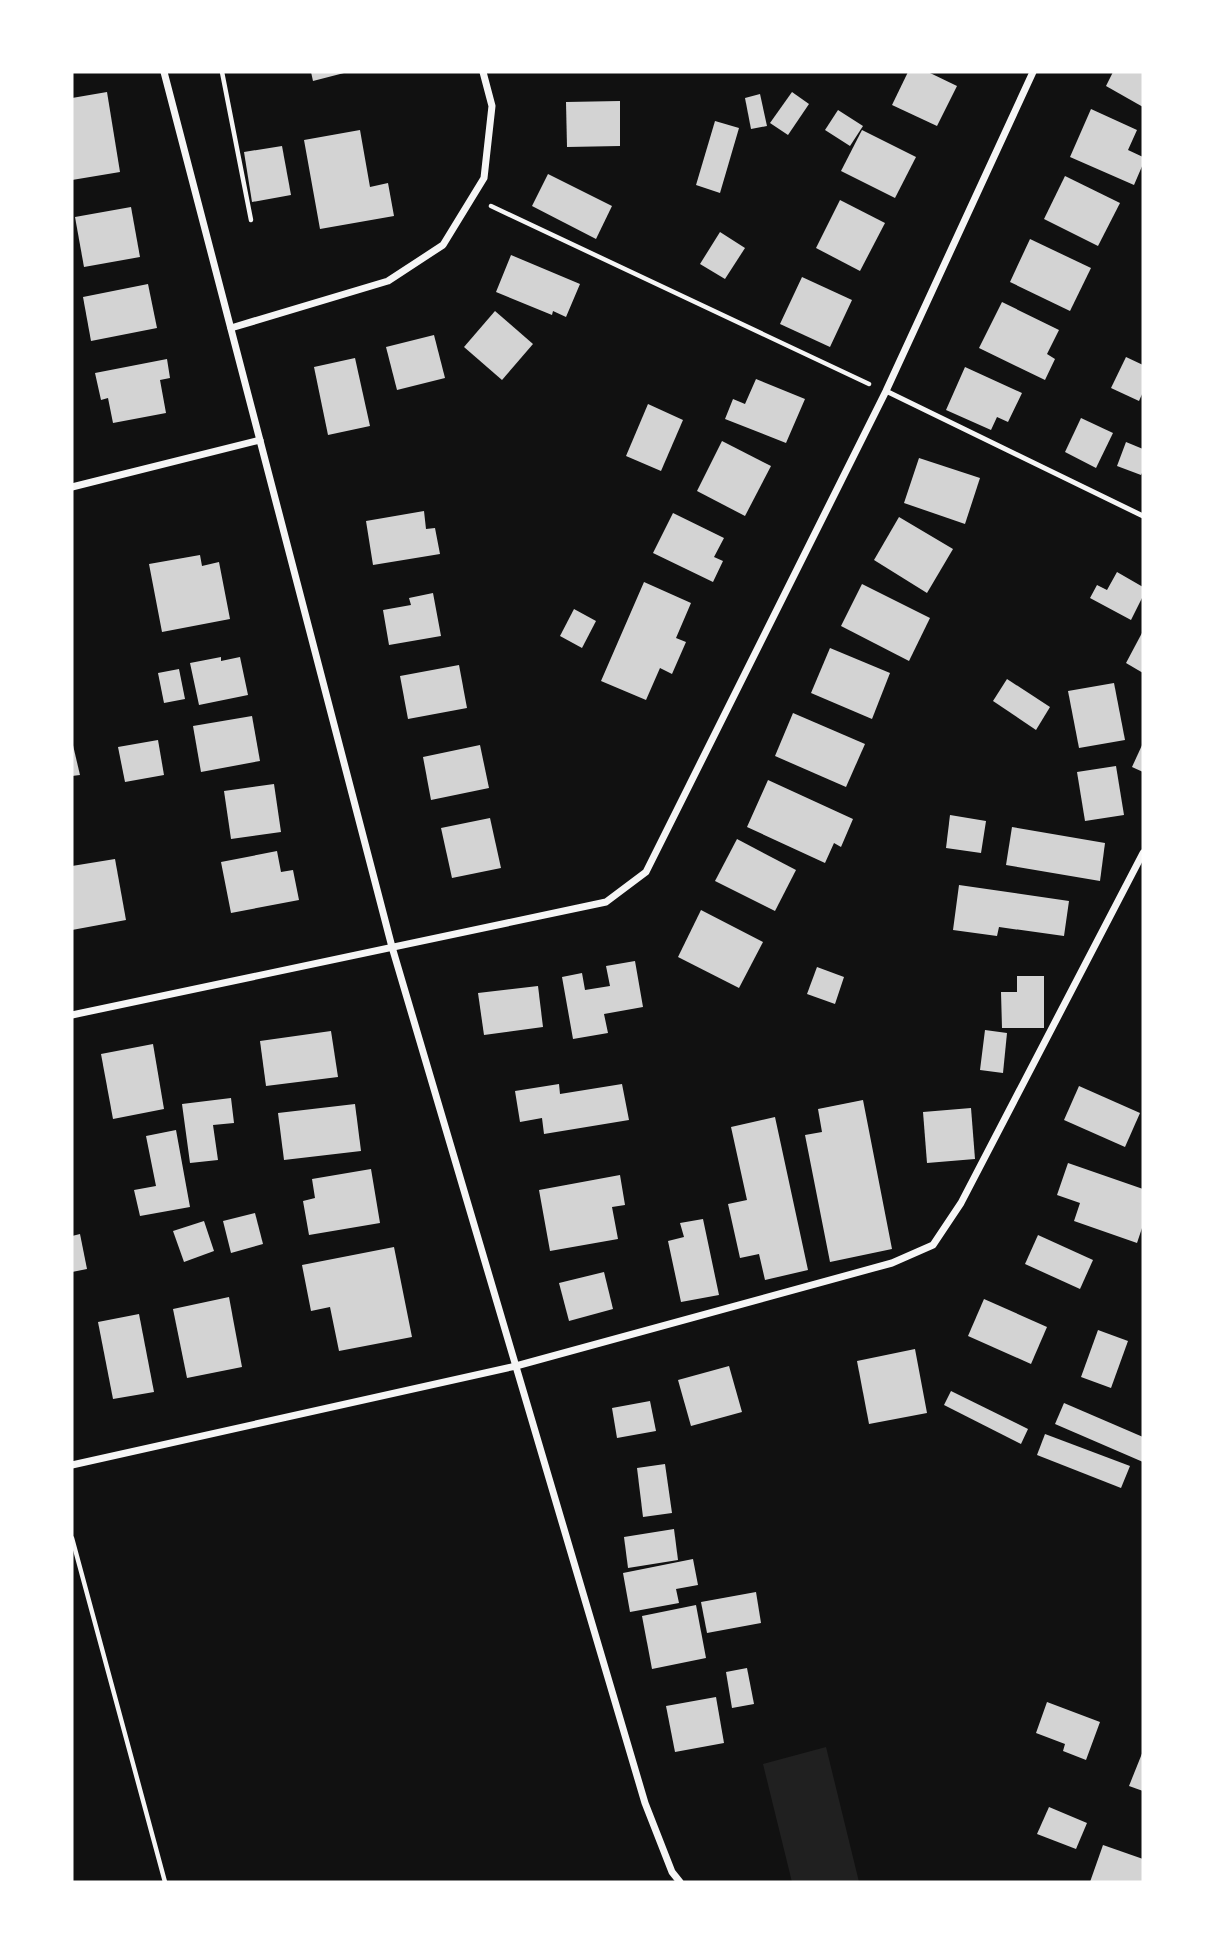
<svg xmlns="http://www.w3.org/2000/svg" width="1215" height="1954" font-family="Montserrat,sans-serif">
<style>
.green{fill:#202020}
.building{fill:#d3d3d3}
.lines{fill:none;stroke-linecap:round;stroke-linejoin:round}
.path{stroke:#f5f5f5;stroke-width:4.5}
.service{stroke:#f5f5f5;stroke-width:5}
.minor{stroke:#f5f5f5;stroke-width:7}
</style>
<rect width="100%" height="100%" fill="#111"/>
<!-- green -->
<polygon class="green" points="826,1747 859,1882 792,1882 763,1764"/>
<!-- building -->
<g class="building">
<polygon points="311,72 344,72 344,73 313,81"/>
<polygon points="908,72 928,72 957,86 937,126 892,105"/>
<polygon points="1113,72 1143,72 1143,107 1106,86"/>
<polygon points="107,92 120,172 72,180 72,98"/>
<polygon points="792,92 809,104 788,135 770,123"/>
<polygon points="760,94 767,126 751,129 745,98"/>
<polygon points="620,101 620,146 567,147 566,102"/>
<polygon points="1091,109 1137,130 1128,150 1143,157 1143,164 1134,185 1070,157"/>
<polygon points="838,110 863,126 850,146 825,130"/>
<polygon points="715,121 739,128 720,193 696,185"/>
<polygon points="360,130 370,187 388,183 394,216 320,229 304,140"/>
<polygon points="862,130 916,157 895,198 841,171"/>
<polygon points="282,146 291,195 252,202 244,152"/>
<polygon points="548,174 612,206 596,239 532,206"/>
<polygon points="1065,176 1120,203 1098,246 1044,219"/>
<polygon points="840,200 885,223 860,271 816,248"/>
<polygon points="131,207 140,257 84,267 75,217"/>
<polygon points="720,232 745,248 725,279 700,264"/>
<polygon points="1030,239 1091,268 1070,311 1010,282"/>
<polygon points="511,255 580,284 566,317 553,311 552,315 496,292"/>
<polygon points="802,277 852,300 830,347 780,324"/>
<polygon points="148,284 157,328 91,341 83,297"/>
<polygon points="1002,302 1059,330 1047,354 1055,359 1045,380 979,348"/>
<polygon points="495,311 533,344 502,380 464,347"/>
<polygon points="434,335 445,378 397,390 386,347"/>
<polygon points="1126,357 1143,365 1143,392 1139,401 1111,388"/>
<polygon points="355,358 370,426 328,435 314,367"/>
<polygon points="167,359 170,378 160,380 166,413 113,423 108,398 101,400 95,373"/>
<polygon points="965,367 1022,393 1008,422 997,417 991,430 946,410"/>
<polygon points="756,379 805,399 786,443 725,419 733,399 745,404"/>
<polygon points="648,404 683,420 661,471 626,456"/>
<polygon points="1081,418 1113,433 1096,468 1065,452"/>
<polygon points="722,441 771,466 745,516 697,491"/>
<polygon points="1126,442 1143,449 1143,471 1141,475 1117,466"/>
<polygon points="919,458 980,478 965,524 904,503"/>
<polygon points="424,511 426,529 435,528 440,554 373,565 366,521"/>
<polygon points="673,513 724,538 714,557 723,561 713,582 653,553"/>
<polygon points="899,517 953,549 927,593 874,560"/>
<polygon points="200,555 202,566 219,562 230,619 162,632 149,564"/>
<polygon points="1117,572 1143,587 1143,596 1131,620 1090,598 1097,585 1107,590"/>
<polygon points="644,582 691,603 676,638 686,642 672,674 660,668 646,700 601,681"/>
<polygon points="862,584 930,618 909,661 841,626"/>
<polygon points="433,593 441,636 389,645 383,610 411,605 409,598"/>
<polygon points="574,609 596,621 582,648 560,636"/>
<polygon points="1143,631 1143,673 1126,663"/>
<polygon points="830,648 890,673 872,719 811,693"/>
<polygon points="221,657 221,661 240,657 248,695 199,705 190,663"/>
<polygon points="459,665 467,708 408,719 400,676"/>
<polygon points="179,669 185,699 164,703 158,673"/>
<polygon points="1007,679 1050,707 1036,730 993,701"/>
<polygon points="1114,683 1125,740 1079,748 1068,691"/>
<polygon points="793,713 865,744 846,787 775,756"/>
<polygon points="252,716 260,761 201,772 193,726"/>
<polygon points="158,740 164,775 125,782 118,747"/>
<polygon points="72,741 80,775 72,776"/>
<polygon points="1143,743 1143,772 1132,767"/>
<polygon points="480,745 489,788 431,800 423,757"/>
<polygon points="1116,766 1124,815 1085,821 1077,772"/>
<polygon points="768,780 853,819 841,847 834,843 825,863 747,827"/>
<polygon points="274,784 281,832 231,839 224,791"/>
<polygon points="950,815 986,821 981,853 946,848"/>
<polygon points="490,818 501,868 452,878 441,828"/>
<polygon points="1012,827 1105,843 1100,881 1006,865"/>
<polygon points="737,839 796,870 775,911 715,881"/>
<polygon points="277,851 281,872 293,870 299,900 231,913 221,862"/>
<polygon points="115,859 126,920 72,930 72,866"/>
<polygon points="959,885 1069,901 1064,936 999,927 997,936 953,930"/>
<polygon points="701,910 763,942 739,988 678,957"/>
<polygon points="635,961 643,1007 604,1014 608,1033 573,1039 562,977 582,973 585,990 610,986 606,966"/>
<polygon points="817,967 844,977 835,1004 807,994"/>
<polygon points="1017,976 1044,976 1044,1028 1002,1028 1001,992 1017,992"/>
<polygon points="538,986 543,1027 484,1035 478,993"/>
<polygon points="985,1030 1007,1033 1003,1073 980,1070"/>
<polygon points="331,1031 338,1077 266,1086 260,1041"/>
<polygon points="153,1044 164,1109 113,1119 101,1054"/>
<polygon points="559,1084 560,1094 622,1084 629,1120 544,1134 542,1118 520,1122 515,1091"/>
<polygon points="1079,1086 1140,1113 1125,1147 1064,1120"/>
<polygon points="231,1098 234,1123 213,1125 218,1160 190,1163 182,1104"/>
<polygon points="863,1100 892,1249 830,1262 805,1135 822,1132 818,1109"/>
<polygon points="355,1104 361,1151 284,1160 278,1113"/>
<polygon points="971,1108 975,1159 927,1163 923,1112"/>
<polygon points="775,1117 808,1270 765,1280 759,1254 740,1258 728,1204 747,1200 731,1127"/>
<polygon points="176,1130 190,1207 140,1216 134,1190 156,1186 146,1136"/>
<polygon points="1068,1163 1143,1189 1143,1225 1137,1243 1074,1221 1080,1203 1057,1195"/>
<polygon points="371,1169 380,1223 309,1235 303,1201 315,1198 312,1179"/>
<polygon points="620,1175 625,1205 612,1207 618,1239 550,1251 539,1190"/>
<polygon points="255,1213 263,1244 231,1253 223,1221"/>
<polygon points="703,1219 719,1295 681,1302 668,1241 684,1237 680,1223"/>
<polygon points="204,1221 214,1251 184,1262 173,1231"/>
<polygon points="80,1234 87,1269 72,1272 72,1236"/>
<polygon points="1038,1235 1093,1260 1080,1289 1025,1264"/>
<polygon points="394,1247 412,1337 339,1351 330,1307 311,1311 302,1265"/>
<polygon points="604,1272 613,1309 569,1321 559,1283"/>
<polygon points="229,1297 242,1367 187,1378 173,1309"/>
<polygon points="984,1299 1047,1327 1031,1364 968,1336"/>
<polygon points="139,1314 154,1392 113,1399 98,1322"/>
<polygon points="1098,1330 1128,1341 1111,1388 1081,1377"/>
<polygon points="915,1349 927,1413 869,1424 857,1361"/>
<polygon points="729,1366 742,1412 691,1426 678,1380"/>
<polygon points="951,1391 1028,1429 1021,1444 944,1405"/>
<polygon points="650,1401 656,1431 617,1438 612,1408"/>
<polygon points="1064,1403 1143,1437 1143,1462 1055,1424"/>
<polygon points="1045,1434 1130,1466 1121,1488 1037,1455"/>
<polygon points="665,1464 672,1513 643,1517 637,1468"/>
<polygon points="674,1529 678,1560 628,1568 624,1537"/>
<polygon points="693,1559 698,1585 676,1589 679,1603 630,1612 623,1573"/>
<polygon points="756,1592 761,1623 707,1633 701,1602"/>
<polygon points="696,1605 706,1658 652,1669 642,1616"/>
<polygon points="747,1668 754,1704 732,1708 726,1672"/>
<polygon points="716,1697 724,1743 675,1752 666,1706"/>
<polygon points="1047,1702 1100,1722 1086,1760 1063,1751 1065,1744 1036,1733"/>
<polygon points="1143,1751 1143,1791 1129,1786"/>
<polygon points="1049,1807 1087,1823 1076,1849 1037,1834"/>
<polygon points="1103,1845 1143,1859 1143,1882 1090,1882"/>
</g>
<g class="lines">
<!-- path -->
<g class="path">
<polyline points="222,72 251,220"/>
<polyline points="491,206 869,384"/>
<polyline points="72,1538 165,1882"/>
</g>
<!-- service -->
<polyline class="service" points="886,391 1143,516"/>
<!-- minor -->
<g class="minor">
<polyline points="164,72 392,947 645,1803 672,1872 680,1882"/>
<polyline points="231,328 388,281 443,245 484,178 492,106 483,72"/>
<polyline points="72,487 260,440"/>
<polyline points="72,1015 606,902 646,872 886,391 1033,72"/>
<polyline points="72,1465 516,1366 892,1263 933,1245 961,1203 1143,853"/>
</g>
</g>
<!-- border -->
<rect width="1215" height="1954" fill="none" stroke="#ffffff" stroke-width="147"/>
</svg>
